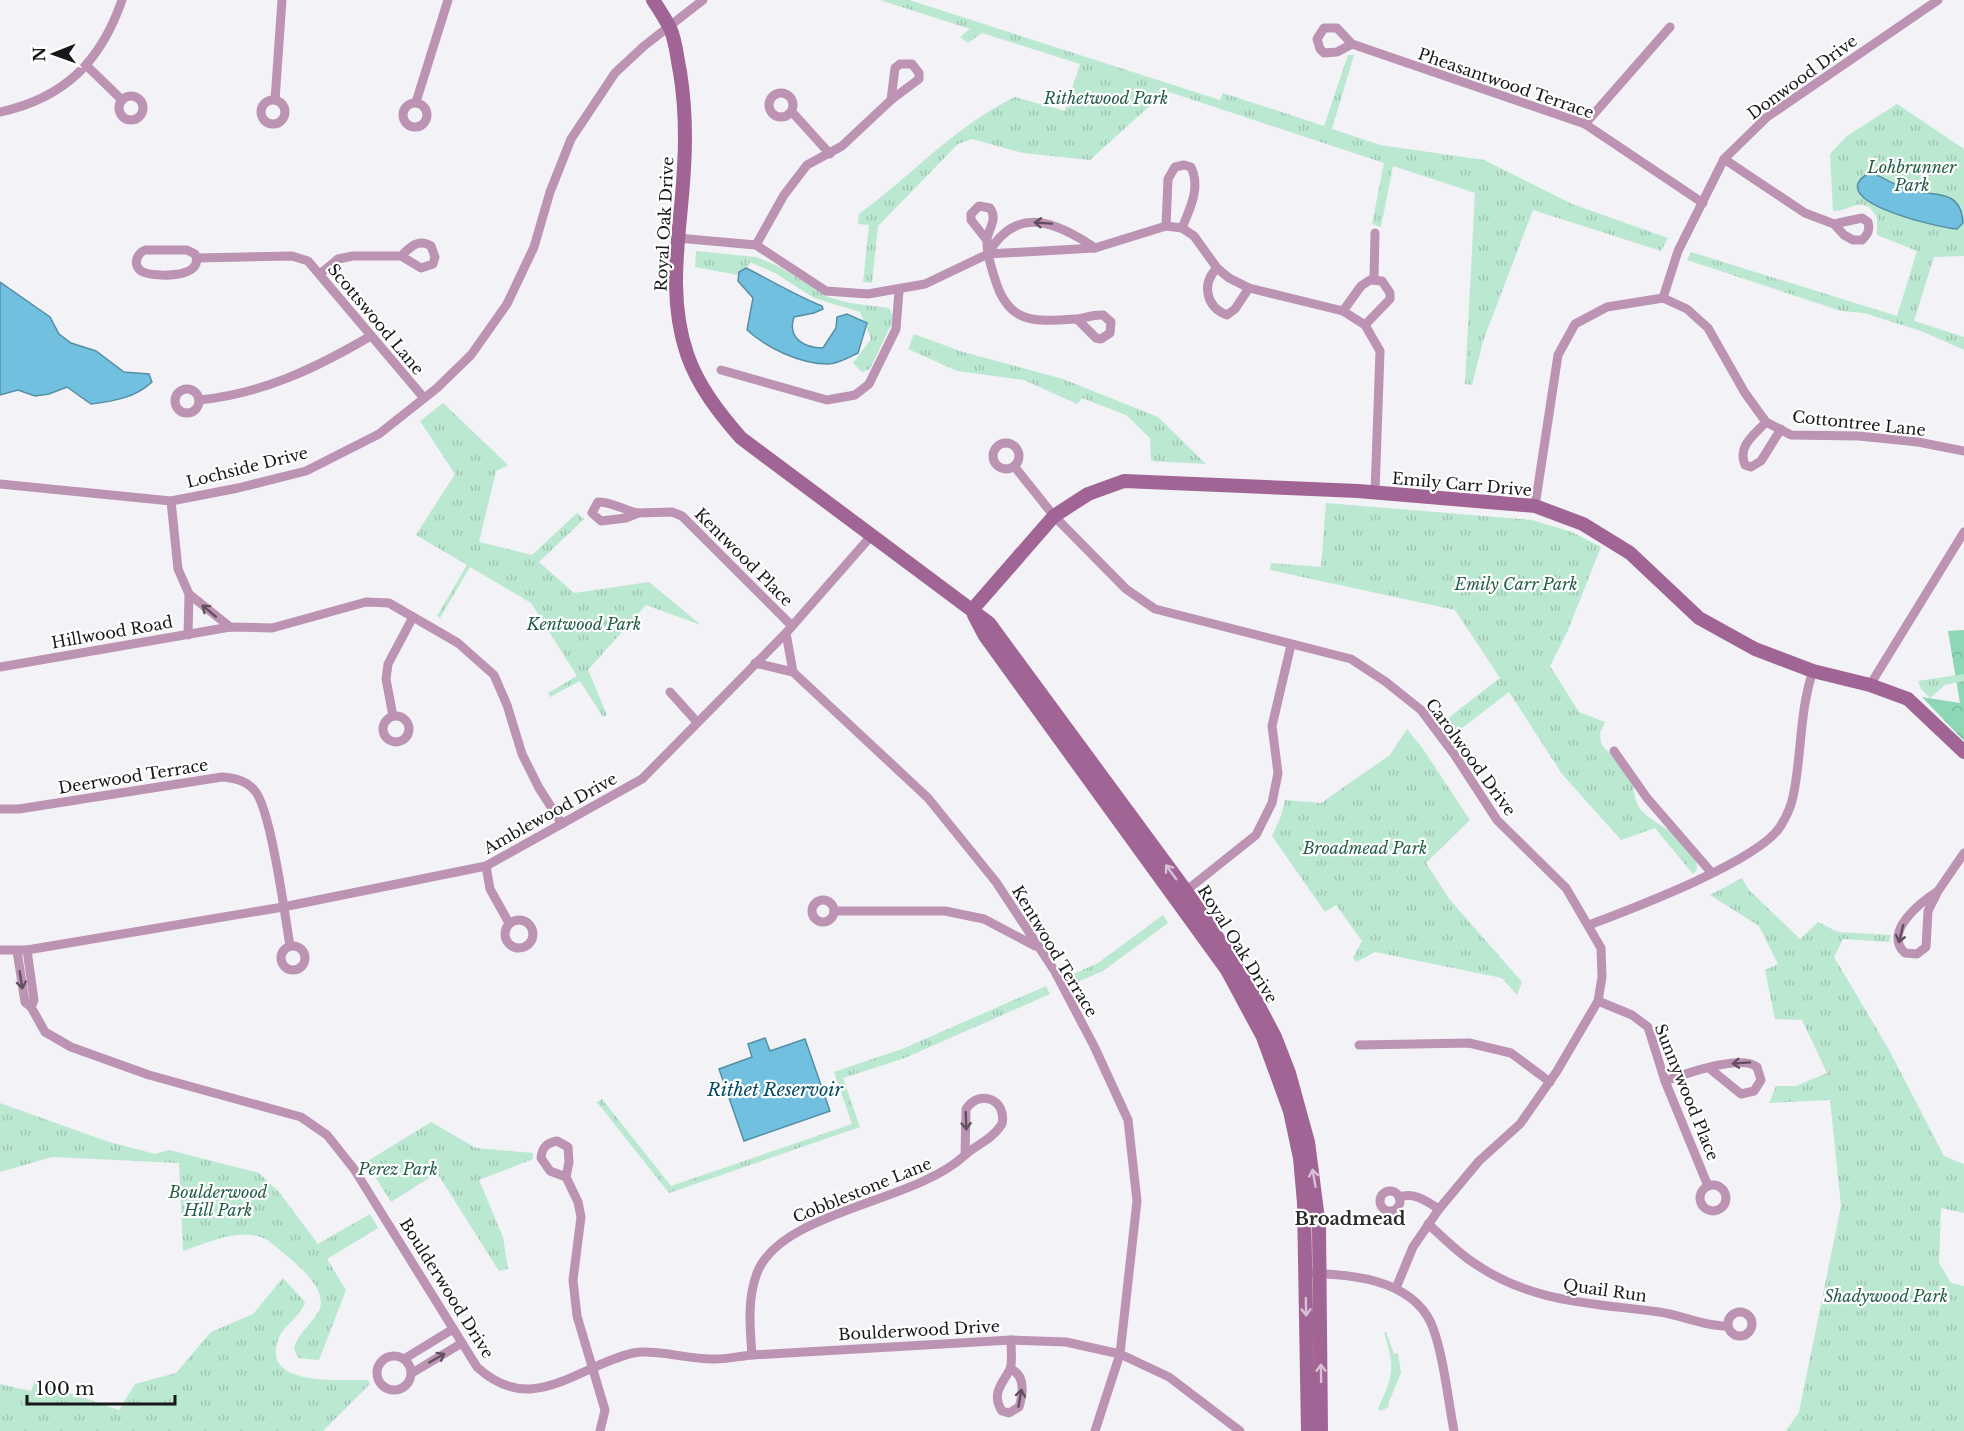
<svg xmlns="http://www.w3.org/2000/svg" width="1964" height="1431" font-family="'Libre Baskerville',serif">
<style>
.forest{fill:url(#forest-crowns)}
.park{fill:url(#park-tufts)}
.garden{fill:#bbe8d1}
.water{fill:#71c0e0;stroke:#568ea5;stroke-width:1.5}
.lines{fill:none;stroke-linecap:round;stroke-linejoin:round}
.street{stroke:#bd93b4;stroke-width:9}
.secondary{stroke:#a06495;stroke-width:14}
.oneway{stroke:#624f5f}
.oneway2{stroke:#d9c1d5}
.labels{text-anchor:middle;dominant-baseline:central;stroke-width:4.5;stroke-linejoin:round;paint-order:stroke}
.street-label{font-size:16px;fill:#18181a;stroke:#fff}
.park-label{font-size:16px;font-style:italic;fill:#255e46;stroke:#fff}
.water-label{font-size:18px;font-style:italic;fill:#054b61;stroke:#fff}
.neighbourhood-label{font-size:18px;font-weight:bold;fill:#2c2c2f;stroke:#fff}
</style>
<defs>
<pattern id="forest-crowns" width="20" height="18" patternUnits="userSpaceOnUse" patternTransform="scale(1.5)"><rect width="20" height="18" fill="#8dd7b4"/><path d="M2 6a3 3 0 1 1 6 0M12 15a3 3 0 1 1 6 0" fill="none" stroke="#79b89a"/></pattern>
<pattern id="park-tufts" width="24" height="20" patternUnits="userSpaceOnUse" patternTransform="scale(1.5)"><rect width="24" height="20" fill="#bbe8d1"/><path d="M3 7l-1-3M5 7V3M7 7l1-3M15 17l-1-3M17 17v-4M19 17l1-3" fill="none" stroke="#a0c6b3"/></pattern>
</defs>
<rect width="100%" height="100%" fill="#f2f2f7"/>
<!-- forest -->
<polygon class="forest" points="1964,630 1964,741 1922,697 1960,703 1948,631"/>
<!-- park -->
<g class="park">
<path d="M880,0H909L1220,100L1223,93L1324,126L1348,55H1354L1332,129L1380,145L1484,160L1572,204L1668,238L1661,251L1533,210L1483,341L1472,385L1465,384L1475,193L1393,166L1381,227L1372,224L1384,163L1166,91L1090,160L1023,153L972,139L958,144L878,226L872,283L863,282L869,225L858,224L859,214C911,176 956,125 1015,97L1065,111L1080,64L982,33L968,43L960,37L970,29Z"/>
<path d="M1897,104L1964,149V256L1934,257L1914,321L1964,337V350L1921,331L1864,313L1841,311L1687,260L1691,252L1897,316L1917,251L1877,235V218C1863,192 1851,212 1833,211L1830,154L1847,136Z"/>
<polygon points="696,251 756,257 780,267 828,297 850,303 889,308 893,316 892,323 870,369 862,372 853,363 871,339 860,312 814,298 775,273 750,262 743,276 695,267"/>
<polygon points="914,334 963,352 1063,379 1158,417 1206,464 1151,461 1150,438 1126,415 1082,398 1077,404 1024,380 957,371 908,349"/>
<polygon points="443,403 508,465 496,471 479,542 532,555 577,513 584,519 539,562 574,593 649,582 701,625 646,605 588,670 607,715 603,717 580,681 550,697 548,693 577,676 531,603 470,567 440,618 437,616 467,565 416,535 455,474 420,421"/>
<path d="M1326,503L1532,520L1572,532L1601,547L1568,630L1550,666L1579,712L1605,722L1600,733L1601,743C1607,755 1624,760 1630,773C1636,787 1631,800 1643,812C1656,826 1704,844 1696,871L1693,874L1655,828L1621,840L1562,774L1509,692L1449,738L1439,725L1500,678L1455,610L1270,570L1271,563L1321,567Z"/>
<polygon points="1964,674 1964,681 1945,685 1930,698 1921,689 1918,681"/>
<polygon points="1407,729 1423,749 1470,820 1426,863 1450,900 1522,982 1517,995 1502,978 1375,952 1356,962 1353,958 1362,941 1336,905 1325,912 1272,836 1281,816 1285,800 1321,803 1390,755"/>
<polygon points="1742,878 1749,890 1800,939 1818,922 1838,932 1891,935 1889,942 1843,939 1834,957 1888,1048 1944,1156 1964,1164 1964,1213 1941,1208 1939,1263 1951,1283 1964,1286 1964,1431 1786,1431 1799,1412 1841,1206 1830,1100 1769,1103 1776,1086 1796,1086 1827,1073 1802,1020 1775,1019 1765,970 1778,964 1759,926 1710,895"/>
<polygon points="1163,915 1168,923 1103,971 1075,983 1071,975 1098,963"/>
<polygon points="1046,986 1050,994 905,1058 843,1078 860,1127 669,1193 597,1102 602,1099 671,1186 852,1124 834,1072 902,1049"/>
<path d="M0,1103L106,1141L155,1154L169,1150L259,1173L279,1192L318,1244L370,1214L378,1228L327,1259L346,1290L319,1360L298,1358L294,1349C296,1336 310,1325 317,1314C335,1289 286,1256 269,1241C243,1225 210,1242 183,1251L179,1163L52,1157L0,1172Z"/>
<polygon points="431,1122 476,1148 533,1153 533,1159 479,1180 503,1237 508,1269 499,1271 437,1173 391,1202 366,1162"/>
<path d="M283,1278L305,1302C301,1317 283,1325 278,1340C261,1388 343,1379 368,1380L370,1384L323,1431H0V1384L31,1391L35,1381L119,1410L135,1384L176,1373L211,1332L253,1314Z"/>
</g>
<!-- garden -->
<g class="garden">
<polygon points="419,1149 429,1171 391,1188 381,1165"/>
<path d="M1386,1332L1394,1354L1398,1353L1401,1373L1388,1404L1389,1407L1380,1411L1378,1408C1394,1376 1395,1367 1384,1333Z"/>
</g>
<!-- water -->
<g class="water">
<path d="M1871,172C1883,178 1896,186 1910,190C1933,197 1961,187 1963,223L1957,229C1940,228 1817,200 1871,172Z"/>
<path d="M746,268C772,281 795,295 822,306L823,309L814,313L794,317C787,338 804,348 823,348L836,328L837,317L847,314L867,323L858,353C849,357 839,364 828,364C800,364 767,348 747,330L753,298L738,281L739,272Z"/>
<path d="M0,282L50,317L59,334L71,343L96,351L124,372L149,374L152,382C135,398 114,401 91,404L67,387L49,394L35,396L18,390L0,395Z"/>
<polygon points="765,1038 770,1051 805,1039 830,1111 744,1141 719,1069 752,1057 748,1044"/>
</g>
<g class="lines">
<!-- street -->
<g class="street">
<polyline points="1352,44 1337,52 1324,53 1320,49 1317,39 1324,28 1337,28 1352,44 1585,124 1703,203"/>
<polyline points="87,66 122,100"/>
<circle cx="781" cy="105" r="12"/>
<circle cx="131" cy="108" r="12"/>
<circle cx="273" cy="112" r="12"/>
<polyline points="275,100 282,0"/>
<polyline points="416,102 448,0"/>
<circle cx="415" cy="115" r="12"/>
<path d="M0,112C65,98 101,61 122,0"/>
<polyline points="792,112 830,154"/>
<polyline points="1585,124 1670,27"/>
<path d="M1724,159L1805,213L1834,224L1844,235L1853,240H1862C1868,234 1870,230 1868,222L1862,218L1834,224"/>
<path d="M1166,226L1168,179L1175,167L1184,165L1191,167C1201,188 1190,208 1182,228"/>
<polyline points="677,238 756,245 826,291 868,294 925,284 988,254 1095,248 1166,226 1182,228 1194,236 1217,268 1229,278 1249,288 1343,311 1365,325 1380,351 1375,492"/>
<path d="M986,239L971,220V214L979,206L990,208C999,221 986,230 987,243C987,255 991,267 995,279C1008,324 1034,322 1076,319C1085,318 1094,314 1103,315L1111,322L1110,333L1101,339L1096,338L1077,319"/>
<polyline points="756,245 784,195 807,165 842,146 891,100 919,79 919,73 912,64 900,64 895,68 891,100"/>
<path d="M145,250H187L195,254C206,279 154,277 143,272C132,267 136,254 145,250Z"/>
<path d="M988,254C1016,204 1057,222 1095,248"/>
<polyline points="197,258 292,256 308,261 424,398"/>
<path d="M1217,268C1201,284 1206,307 1227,315L1235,309L1249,288"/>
<path d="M320,274L338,259L353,256H401L421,268L433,264L435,257L431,246C419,238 410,247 401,256"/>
<polyline points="1374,279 1375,233"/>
<polyline points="1663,298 1678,251 1724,159 1767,117 1938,0"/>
<polyline points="1343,311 1361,286 1370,280 1382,281 1390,293 1390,299 1365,325"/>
<polyline points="721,370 827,400 855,395 869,384 896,329 899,291"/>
<circle cx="187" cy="401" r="12"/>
<path d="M199,400C262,394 316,368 369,337"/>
<path d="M1766,422C1754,435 1737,446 1745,465L1751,467L1761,461L1781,429"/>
<circle cx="1006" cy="456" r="13"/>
<polyline points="1014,466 1054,516 1126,589 1155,609 1351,659 1386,682 1421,710 1454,754 1497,820 1566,888 1601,948 1602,977 1598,1001 1557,1071 1520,1124 1479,1161 1439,1209 1413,1247 1396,1288"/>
<polyline points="0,484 171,501 238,488 306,471 379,434 437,388 471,355 507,304 534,247 550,192 571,139 615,73 644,46 703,0"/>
<polyline points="171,501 178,569 189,594 230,627"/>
<path d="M598,502C611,501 625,511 638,513L626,518L601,521L592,513Z"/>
<polyline points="1535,506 1558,355 1575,324 1607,307 1663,298 1687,309 1708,328 1745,393 1766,422 1791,435 1859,436 1918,442 1964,451"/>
<polyline points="638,513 672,512 682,516 792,626"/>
<polyline points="786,633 793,672"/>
<polyline points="188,635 189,594"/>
<polyline points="755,663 793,672 928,798 996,882 1054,970 1094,1046 1128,1120 1137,1201 1120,1354 1095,1431"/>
<polyline points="0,667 230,627 272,628 366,602 389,603 458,643 494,675 507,705 522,754 539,788 562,824"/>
<polyline points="1870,685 1964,532"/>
<polyline points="670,692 697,722"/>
<circle cx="396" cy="729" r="13"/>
<polyline points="393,716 386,679 388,664 413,617"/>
<polyline points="1614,751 1647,798 1711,872"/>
<path d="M0,809H19L222,777C234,778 246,780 255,791C271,810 285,916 290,946"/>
<polyline points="486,866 490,889 509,923"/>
<path d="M1938,891C1921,902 1882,932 1905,953L1917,954L1926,947L1928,911L1938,891L1964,853"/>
<polyline points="1182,894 1256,835 1272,803 1278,773 1272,726 1291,645"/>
<circle cx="823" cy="911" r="11"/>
<polyline points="834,911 945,911 984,919 1035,946"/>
<circle cx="519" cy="934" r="14"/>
<path d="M1589,925C1631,909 1757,862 1780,827C1785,819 1791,806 1793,797C1802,755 1799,712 1813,671"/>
<circle cx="293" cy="958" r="12"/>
<polyline points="0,950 27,950 283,907 486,866 642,779 786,633 872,535"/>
<polyline points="27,950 34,1000 31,1007"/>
<path d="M17,951L25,1002L31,1007L45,1032L71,1047L149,1075L301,1117L327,1135L354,1169L477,1367C532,1418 577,1366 633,1353C655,1349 688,1359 711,1359C724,1360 739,1356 752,1355L1011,1340L1066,1342L1120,1354L1169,1377L1240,1431"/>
<polyline points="1598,1001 1632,1015 1648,1027 1665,1081 1708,1186"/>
<polyline points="1359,1045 1469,1043 1511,1053 1550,1082"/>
<path d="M1665,1081C1684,1074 1741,1054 1757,1067L1761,1080L1754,1091L1741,1094L1709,1068"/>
<path d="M566,1177L550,1171L541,1158C542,1147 547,1143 557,1141L568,1147L569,1162L566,1177L578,1202L581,1217L573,1280L577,1316L605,1410L600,1431"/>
<circle cx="1713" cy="1198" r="13"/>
<circle cx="1390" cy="1201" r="10"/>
<path d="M1399,1197C1415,1192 1426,1201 1439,1209"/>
<path d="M1428,1224C1443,1237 1458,1253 1474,1263C1531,1303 1593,1303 1659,1312C1681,1315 1704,1326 1726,1326"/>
<path d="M1305,1273C1348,1274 1410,1278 1431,1323C1443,1351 1448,1400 1454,1431"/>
<circle cx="1740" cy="1324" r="12"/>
<path d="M1011,1340C1011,1348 1012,1357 1011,1365C1010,1377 988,1390 1002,1411L1009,1413L1019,1407C1023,1394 1026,1376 1011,1369"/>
<path d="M752,1355C750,1328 747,1299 757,1273C781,1211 913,1203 964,1156C975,1145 991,1141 1002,1124C1007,1100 980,1088 966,1109L965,1155"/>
<circle cx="394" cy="1373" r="17"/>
<polyline points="404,1359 453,1329"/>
<polyline points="412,1373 462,1343"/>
</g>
<!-- secondary -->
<g class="secondary">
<path d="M653,0C659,9 665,18 670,28C676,41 677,58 680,72C685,103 686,136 684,168C681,230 666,292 687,354C698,386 719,413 741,438L989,623L1186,891L1242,974L1275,1037L1289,1073L1308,1142L1319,1227L1321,1431"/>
<polyline points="972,610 1054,516 1088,494 1124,481 1358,491 1535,506 1583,524 1630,553 1699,618 1755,649 1813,671 1870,685 1908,699 1964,752"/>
<polyline points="974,615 985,636 1227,970 1263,1037 1290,1111 1300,1158 1304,1203 1308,1431"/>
</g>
</g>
<!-- one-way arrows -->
<defs><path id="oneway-shaft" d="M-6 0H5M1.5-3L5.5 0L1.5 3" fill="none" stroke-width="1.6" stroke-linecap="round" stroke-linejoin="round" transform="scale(1.5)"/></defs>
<g class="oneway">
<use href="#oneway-shaft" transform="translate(1043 223) rotate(-176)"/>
<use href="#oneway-shaft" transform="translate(209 611) rotate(-140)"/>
<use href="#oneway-shaft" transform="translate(1901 934) rotate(104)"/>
<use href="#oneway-shaft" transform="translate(21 980) rotate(81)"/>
<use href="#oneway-shaft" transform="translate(1741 1063) rotate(176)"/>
<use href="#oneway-shaft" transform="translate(966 1121) rotate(88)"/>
<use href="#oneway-shaft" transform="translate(437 1358) rotate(-30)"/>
<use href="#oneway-shaft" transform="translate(1020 1398) rotate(-80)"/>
</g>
<g class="oneway2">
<use href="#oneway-shaft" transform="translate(1171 872) rotate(-126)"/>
<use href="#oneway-shaft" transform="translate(1314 1178) rotate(-100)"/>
<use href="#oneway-shaft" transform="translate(1306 1307) rotate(89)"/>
<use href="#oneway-shaft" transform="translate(1321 1373) rotate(-91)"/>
</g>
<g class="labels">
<!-- street labels -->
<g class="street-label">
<text transform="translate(1802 77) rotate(-36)">Donwood Drive</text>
<text transform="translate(1506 83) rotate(19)">Pheasantwood Terrace</text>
<text transform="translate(664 224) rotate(-87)">Royal Oak Drive</text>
<text transform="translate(376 319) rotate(50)">Scottswood Lane</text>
<text transform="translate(1859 423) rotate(6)">Cottontree Lane</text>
<text transform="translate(247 467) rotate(-14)">Lochside Drive</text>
<text transform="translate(1462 484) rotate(5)">Emily Carr Drive</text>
<text transform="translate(744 557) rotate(45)">Kentwood Place</text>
<text transform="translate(112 632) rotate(-10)">Hillwood Road</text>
<text transform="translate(1471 757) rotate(54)">Carolwood Drive</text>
<text transform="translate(133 776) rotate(-9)">Deerwood Terrace</text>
<text transform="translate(550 813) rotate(-29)">Amblewood Drive</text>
<text transform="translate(1238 944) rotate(58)">Royal Oak Drive</text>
<text transform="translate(1055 951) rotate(59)">Kentwood Terrace</text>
<text transform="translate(1687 1092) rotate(68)">Sunnywood Place</text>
<text transform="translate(862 1190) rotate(-22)">Cobblestone Lane</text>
<text transform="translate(447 1288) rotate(58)">Boulderwood Drive</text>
<text transform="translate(1605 1290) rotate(8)">Quail Run</text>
<text transform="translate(919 1330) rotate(-3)">Boulderwood Drive</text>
</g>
<!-- park labels -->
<g class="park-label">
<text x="1106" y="98">Rithetwood Park</text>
<text x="1912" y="167">Lohbrunner<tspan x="1912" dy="18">Park</tspan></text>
<text x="1516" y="584">Emily Carr Park</text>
<text x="584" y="624">Kentwood Park</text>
<text x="1365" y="848">Broadmead Park</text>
<text x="398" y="1169">Perez Park</text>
<text x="218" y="1192">Boulderwood<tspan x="218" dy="18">Hill Park</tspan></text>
<text x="1886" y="1296">Shadywood Park</text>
</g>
<!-- water labels -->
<g class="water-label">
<text x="775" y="1090">Rithet Reservoir</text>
</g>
<!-- neighbourhood labels -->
<g class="neighbourhood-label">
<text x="1350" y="1219">Broadmead</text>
</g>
</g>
<!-- north arrow -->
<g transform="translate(54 54) rotate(269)" stroke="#ffffff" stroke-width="4.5" paint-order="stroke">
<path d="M0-4.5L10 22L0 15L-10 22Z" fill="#18181a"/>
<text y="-9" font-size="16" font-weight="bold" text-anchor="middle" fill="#18181a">N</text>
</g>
<!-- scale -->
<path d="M27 1395v9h148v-9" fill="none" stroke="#18181a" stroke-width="3"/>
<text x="36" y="1395" font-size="18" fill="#18181a" stroke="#ffffff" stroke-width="4.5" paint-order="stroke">100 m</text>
</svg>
